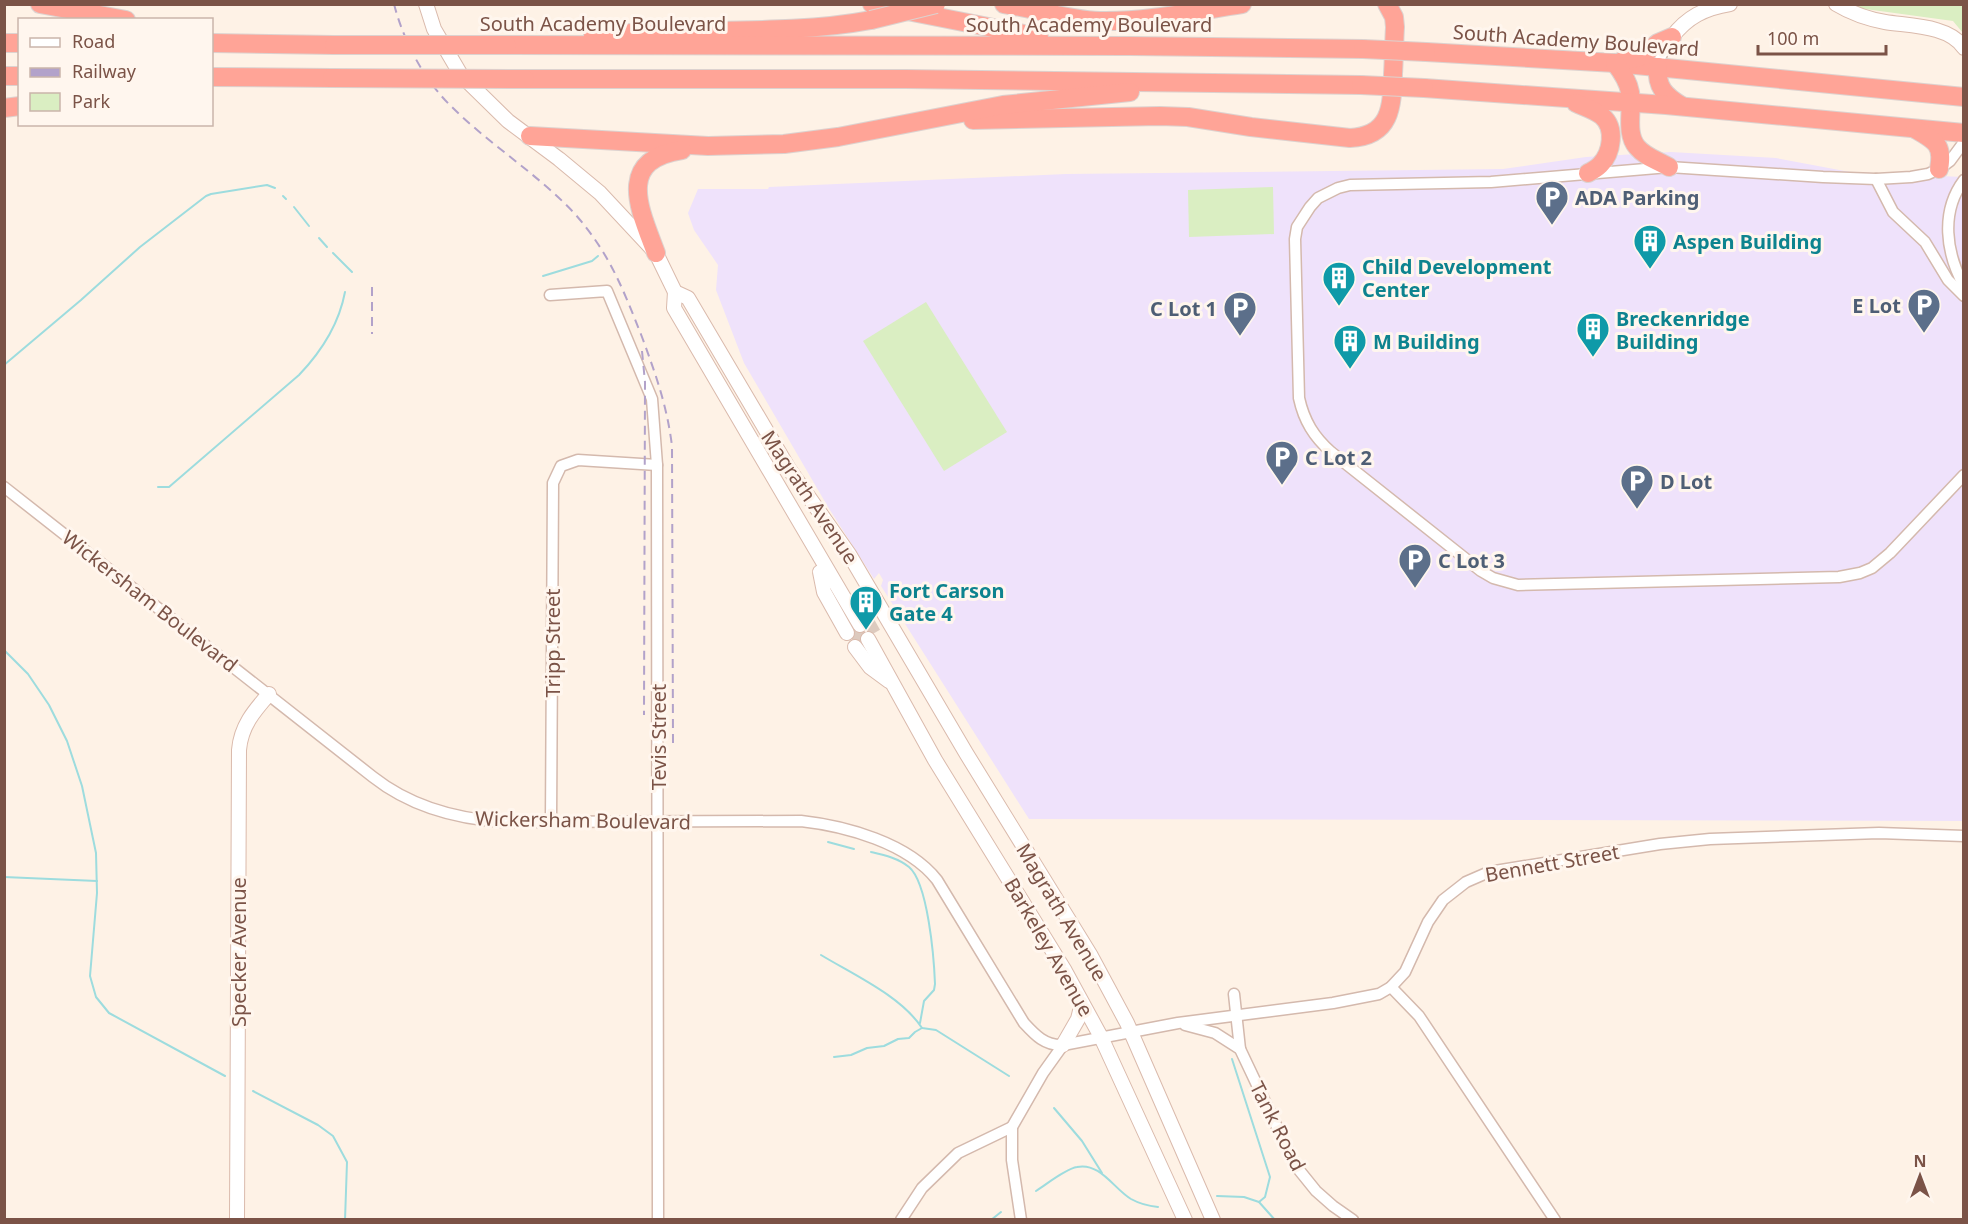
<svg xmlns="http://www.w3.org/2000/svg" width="1968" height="1224" font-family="'Noto Sans',sans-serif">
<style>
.education{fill:#efe2fb}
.green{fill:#daeec2}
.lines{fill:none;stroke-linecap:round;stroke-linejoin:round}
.stream{stroke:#9ddcde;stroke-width:2}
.secondary-tunnel{stroke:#ddcabe;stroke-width:14;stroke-dasharray:14 7;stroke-linecap:butt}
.street-casing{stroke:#d4b9ad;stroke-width:13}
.secondary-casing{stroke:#dabaac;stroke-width:16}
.highway-casing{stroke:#ddd2cf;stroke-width:20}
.street{stroke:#fff;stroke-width:10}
.secondary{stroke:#fff;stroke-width:14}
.highway{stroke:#ffa497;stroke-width:18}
.rail{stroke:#b2a2ca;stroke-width:2;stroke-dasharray:9 6;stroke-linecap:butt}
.highway-bridge-casing{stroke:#ddd2cf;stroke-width:20;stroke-linecap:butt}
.highway-bridge{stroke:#ffa497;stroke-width:18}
.labels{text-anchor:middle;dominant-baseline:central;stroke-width:6;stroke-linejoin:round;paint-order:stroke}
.street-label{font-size:20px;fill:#7b5347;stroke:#fff6ee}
.service-label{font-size:20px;font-weight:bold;fill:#4e5e75;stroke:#fff6ee;text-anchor:start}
.culture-label{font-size:20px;font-weight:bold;fill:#0d838f;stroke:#fff6ee;text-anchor:start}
</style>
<rect width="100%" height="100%" fill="#fef2e6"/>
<!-- education -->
<polygon class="education" points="1671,152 1776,158 1850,172 1963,177 1963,821 1029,819 881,586 883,580 879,573 874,579 828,507 744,363 716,290 718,265 694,230 688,213 698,189 768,189 769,187 1066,174 1503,169 1586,157"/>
<!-- green -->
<g class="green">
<polygon points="1854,5 1963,5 1963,33 1953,21 1858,8"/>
<polygon points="1273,187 1274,234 1189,237 1188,190"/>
<polygon points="926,302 1007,432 944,471 863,341"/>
</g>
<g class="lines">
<!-- stream -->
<g class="stream">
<polyline points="283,196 286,199"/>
<polyline points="294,207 309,226"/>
<polyline points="319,238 327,247"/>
<polyline points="333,253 352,272"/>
<polyline points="543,276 592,261 598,256"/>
<polyline points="4,365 81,300 140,247 206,196 211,194 267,185 275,188"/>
<path d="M158,487H169L299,375C321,352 339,324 345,292"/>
<polyline points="4,650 28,674 49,705 67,741 82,786 96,853 97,893 90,976 96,997 109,1013 225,1076"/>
<polyline points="828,842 854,849"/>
<path d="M871,852C884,855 898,858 909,867C928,883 934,958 935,984L934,990L924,1001L920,1023"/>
<polyline points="4,877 97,881"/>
<path d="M821,955C854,975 901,996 922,1028L936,1030L1009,1076"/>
<polyline points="834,1057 851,1055 867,1048 884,1046 898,1039 909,1038 915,1032 922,1028"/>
<polyline points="1232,1059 1270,1177 1265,1197 1259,1202"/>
<polyline points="253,1091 318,1125 333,1136 347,1162 345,1220"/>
<polyline points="1054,1108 1082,1141 1102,1173"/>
<path d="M1036,1191C1047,1184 1065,1169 1077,1167C1100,1162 1114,1189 1131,1199C1140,1204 1148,1206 1158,1207"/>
<polyline points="1217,1196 1244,1197 1259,1202 1275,1220"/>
<polyline points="991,1220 1001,1212"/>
</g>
<!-- secondary-tunnel -->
<g class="secondary-tunnel">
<polyline points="867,621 875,635"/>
<polyline points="854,629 862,643"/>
</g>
<!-- street casing -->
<g class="street-casing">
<g id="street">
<polyline points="1658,67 1661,56 1670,40"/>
<path d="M1964,142L1950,161L1939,169L1928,174L1911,177L1876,179L1823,177L1669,167L1491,182L1350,185L1338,188L1318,198L1310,207L1297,227L1295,239L1299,398C1304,421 1314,437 1331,452L1481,571L1493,578L1518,585L1839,577L1860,573L1872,568L1890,553L1964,475"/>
<polyline points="1876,179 1893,212 1925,242 1948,280 1964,296"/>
<path d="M1964,180C1940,212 1946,253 1964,286"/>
<polyline points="550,295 607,291 652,399 657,465 658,1220"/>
<path d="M4,487L373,777C411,807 456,819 504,822L801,821C846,826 908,843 937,880L1024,1023C1035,1035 1045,1046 1063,1045L1178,1023L1333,1003L1379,994L1391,987L1405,972L1428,922L1443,900L1466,882L1489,872L1660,844L1710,839L1879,833L1964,836"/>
<polyline points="551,822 553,483 561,466 578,460 657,465"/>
<polyline points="1391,987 1419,1016 1555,1220"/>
<polyline points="1234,994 1240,1049"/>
<polyline points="1185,1025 1215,1033 1240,1049 1295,1165 1316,1191 1333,1206 1353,1220"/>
<polyline points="901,1220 922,1188 958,1153 1012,1127"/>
<polyline points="1021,1220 1012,1160 1012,1127 1043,1073 1063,1045"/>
</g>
</g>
<!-- secondary casing -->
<g class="secondary-casing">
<g id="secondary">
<polyline points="426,4 434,29 461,75 508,121 559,159 600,193 656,253 675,292 688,298 789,469 849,554 966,753 1091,956 1127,1023 1213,1220"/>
<path d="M1836,4C1851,13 1868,19 1885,22C1909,26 1949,25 1964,48"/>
<path d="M1672,37C1687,17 1705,8 1730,4"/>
<polyline points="675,292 674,308 860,625"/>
<polyline points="820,572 824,592 847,633"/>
<polyline points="868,639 935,760 1065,971 1101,1037 1185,1220"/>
<polyline points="855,647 870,667 889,681"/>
<polyline points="1063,1045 1078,1019 1082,1003"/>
<path d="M237,1220L239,750C241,726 254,711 269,694"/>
</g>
</g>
<!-- highway casing -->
<g class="highway-casing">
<g id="highway">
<polyline points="40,4 126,20"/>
<polyline points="872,4 1039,37"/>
<path d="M1004,4C1036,9 1067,20 1100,21C1147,22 1196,11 1242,4"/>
<path d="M593,36C685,26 780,37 871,20"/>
<polyline points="4,43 20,43"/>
<polyline points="212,43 334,45"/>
<polyline points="507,45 1130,46 1363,49"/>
<polyline points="1426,52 1615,63 1964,97"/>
<polyline points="1622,61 1640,57 1658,43 1672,37"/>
<path d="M1615,63C1622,72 1628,81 1630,92C1633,109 1625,133 1637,147C1645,157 1659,161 1669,167"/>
<path d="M1658,67C1656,87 1665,96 1682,106"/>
<polyline points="4,76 20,76"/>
<polyline points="212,77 332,78"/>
<polyline points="525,79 906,79 1361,85"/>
<polyline points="1424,88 1666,105 1964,133"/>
<path d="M1576,103C1584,107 1595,110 1602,116C1616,128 1612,153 1600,165C1597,168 1592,171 1588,173"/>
<polyline points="4,108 20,106"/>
<path d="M973,120L1160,116L1188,117L1251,127L1350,138C1391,136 1392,107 1393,74C1394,58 1394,43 1395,27L1394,17L1387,4"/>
<path d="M1915,129C1934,140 1944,144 1939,169"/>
<polyline points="530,136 708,146 784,144 838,137 1003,105 1130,92"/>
<path d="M656,253C640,210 615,160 682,150"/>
</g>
</g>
<!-- street -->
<use href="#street" class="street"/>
<!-- secondary -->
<use href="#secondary" class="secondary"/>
<!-- highway -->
<use href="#highway" class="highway"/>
<!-- rail -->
<g class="rail">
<path d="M394,4C403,39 421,74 445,100C485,142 536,172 575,214C610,254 623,289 642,337C656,375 667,406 672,446L673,744"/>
<polyline points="372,287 372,334"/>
<polyline points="642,351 645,382 644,715"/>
</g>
<!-- highway-bridge casing -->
<g class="highway-bridge-casing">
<g id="highway-bridge">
<polyline points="871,20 936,4"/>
<polyline points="334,45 507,45"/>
<polyline points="1363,49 1426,52"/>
<polyline points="332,78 525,79"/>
<polyline points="1361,85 1424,88"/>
</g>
</g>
<!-- highway-bridge -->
<use href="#highway-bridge" class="highway-bridge"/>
</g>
<!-- icons -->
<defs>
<g id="parking-pin" transform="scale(1.725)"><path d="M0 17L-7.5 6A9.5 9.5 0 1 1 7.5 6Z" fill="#5c6f8a" stroke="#fff6ee"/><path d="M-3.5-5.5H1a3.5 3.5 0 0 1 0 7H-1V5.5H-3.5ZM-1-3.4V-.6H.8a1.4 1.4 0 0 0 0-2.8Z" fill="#fff"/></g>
<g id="building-pin" transform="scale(1.725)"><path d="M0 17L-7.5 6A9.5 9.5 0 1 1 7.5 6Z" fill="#0f9aa8" stroke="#fff6ee"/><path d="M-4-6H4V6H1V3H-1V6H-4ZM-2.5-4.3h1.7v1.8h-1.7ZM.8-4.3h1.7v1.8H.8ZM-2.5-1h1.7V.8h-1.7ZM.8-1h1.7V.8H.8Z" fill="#fff"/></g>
</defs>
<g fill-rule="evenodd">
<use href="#parking-pin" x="1552" y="197"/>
<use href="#building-pin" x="1650" y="241"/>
<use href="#building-pin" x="1339" y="278"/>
<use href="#parking-pin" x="1924" y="305"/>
<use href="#parking-pin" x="1240" y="308"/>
<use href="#building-pin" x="1593" y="329"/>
<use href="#building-pin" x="1350" y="341"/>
<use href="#parking-pin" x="1282" y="457"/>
<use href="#parking-pin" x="1637" y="481"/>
<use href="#parking-pin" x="1415" y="560"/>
<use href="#building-pin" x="866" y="602"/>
</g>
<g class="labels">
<!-- street labels -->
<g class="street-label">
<text x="603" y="23">South Academy Boulevard</text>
<text x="1089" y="24">South Academy Boulevard</text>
<text transform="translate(1576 40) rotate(4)">South Academy Boulevard</text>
<text transform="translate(810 497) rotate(56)">Magrath Avenue</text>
<text transform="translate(150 601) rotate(38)">Wickersham Boulevard</text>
<text transform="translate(552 643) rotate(-90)">Tripp Street</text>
<text transform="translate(658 737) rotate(-90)">Tevis Street</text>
<text transform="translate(583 820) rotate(1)">Wickersham Boulevard</text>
<text transform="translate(1552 863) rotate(-10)">Bennett Street</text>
<text transform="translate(1062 912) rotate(59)">Magrath Avenue</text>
<text transform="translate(1049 947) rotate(60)">Barkeley Avenue</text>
<text transform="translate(238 952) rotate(-90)">Specker Avenue</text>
<text transform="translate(1278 1126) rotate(63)">Tank Road</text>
</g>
<!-- service labels -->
<g class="service-label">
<text x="1575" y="197">ADA Parking</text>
<text x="1901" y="305" text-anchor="end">E Lot</text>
<text x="1217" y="308" text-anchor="end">C Lot 1</text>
<text x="1305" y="457">C Lot 2</text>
<text x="1660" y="481">D Lot</text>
<text x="1438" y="560">C Lot 3</text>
</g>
<!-- culture labels -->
<g class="culture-label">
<text x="1673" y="241">Aspen Building</text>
<text x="1362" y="266">Child Development<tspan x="1362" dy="23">Center</tspan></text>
<text x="1616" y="318">Breckenridge<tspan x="1616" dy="23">Building</tspan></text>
<text x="1373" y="341">M Building</text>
<text x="889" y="590">Fort Carson<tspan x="889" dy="23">Gate 4</tspan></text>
</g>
</g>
<!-- border -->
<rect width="1968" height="1224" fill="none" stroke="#7b5347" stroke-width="12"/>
<!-- legend -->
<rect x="18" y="18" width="195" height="108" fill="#fff6ee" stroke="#cab5ab" stroke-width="1.5"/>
<rect x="30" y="38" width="30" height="9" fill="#ffffff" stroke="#cab5ab" stroke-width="1.5"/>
<text x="72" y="48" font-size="18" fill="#7b5347">Road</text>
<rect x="30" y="68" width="30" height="9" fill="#b2a2ca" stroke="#cab5ab" stroke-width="1.5"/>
<text x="72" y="78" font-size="18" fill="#7b5347">Railway</text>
<rect x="30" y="93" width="30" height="18" fill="#daeec2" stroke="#cab5ab" stroke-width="1.5"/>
<text x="72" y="108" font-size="18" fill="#7b5347">Park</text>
<!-- north arrow -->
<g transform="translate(1920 1176)" stroke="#fff6ee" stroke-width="4.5" paint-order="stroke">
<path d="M0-4.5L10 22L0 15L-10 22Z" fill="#7b5347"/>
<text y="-9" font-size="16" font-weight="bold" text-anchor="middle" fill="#7b5347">N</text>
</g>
<!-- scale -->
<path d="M1758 45v9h128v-9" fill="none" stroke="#7b5347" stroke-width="3"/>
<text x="1767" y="45" font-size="18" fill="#7b5347" stroke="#fff6ee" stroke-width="4.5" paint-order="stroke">100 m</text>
</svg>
